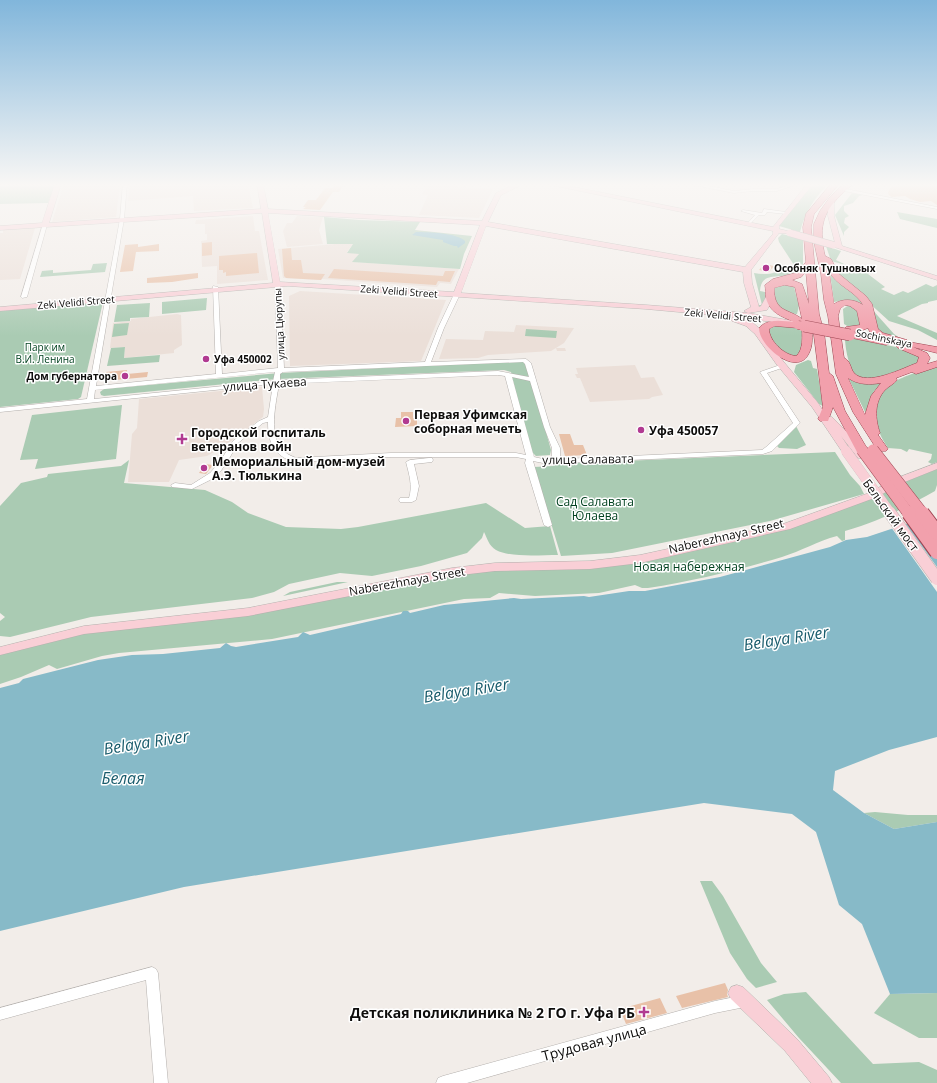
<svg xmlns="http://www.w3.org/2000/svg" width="937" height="1083" font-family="'Open Sans',sans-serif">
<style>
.built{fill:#ebdfd8}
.green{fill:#aacbb3}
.water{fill:#87bac8}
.pier{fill:#f2ede9}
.building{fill:#e8c1a8}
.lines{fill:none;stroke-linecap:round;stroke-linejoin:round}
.street-casing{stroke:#b4b0ad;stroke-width:1}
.secondary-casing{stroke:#b4b0ad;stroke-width:1}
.primary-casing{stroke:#9d4350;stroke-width:1}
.street{fill:#fff;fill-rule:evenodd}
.secondary{fill:#f9cfd6;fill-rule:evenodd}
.primary{fill:#f2a0ac;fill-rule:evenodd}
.secondary-bridge-far2-casing{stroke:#b4b0ad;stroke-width:8;stroke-linecap:butt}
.secondary-bridge-far1-casing{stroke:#b4b0ad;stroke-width:10;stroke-linecap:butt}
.secondary-bridge-casing{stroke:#b4b0ad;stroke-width:13;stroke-linecap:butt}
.primary-bridge-far2-casing{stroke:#9d4350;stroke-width:9;stroke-linecap:butt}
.primary-bridge-far1-casing{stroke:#9d4350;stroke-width:12;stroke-linecap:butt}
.primary-bridge-casing{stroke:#9d4350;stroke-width:16;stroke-linecap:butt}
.secondary-bridge-far2{stroke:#f9cfd6;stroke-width:7}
.secondary-bridge-far1{stroke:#f9cfd6;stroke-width:10}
.secondary-bridge{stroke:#f9cfd6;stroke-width:12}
.primary-bridge-far2{stroke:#f2a0ac;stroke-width:8}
.primary-bridge-far1{stroke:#f2a0ac;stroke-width:11}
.primary-bridge{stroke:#f2a0ac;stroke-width:14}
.poi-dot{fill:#b13a91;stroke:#fff;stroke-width:1.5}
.labels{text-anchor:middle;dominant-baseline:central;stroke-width:3;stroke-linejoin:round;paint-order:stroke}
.far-poi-label{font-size:10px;font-weight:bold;fill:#0e0d0c;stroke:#fff;text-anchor:start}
.far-street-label{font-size:10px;fill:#0e0d0c;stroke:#fff}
.far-park-label{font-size:10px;fill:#00411f;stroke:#fff}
.street-label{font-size:12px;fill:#0e0d0c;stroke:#fff}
.poi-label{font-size:12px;font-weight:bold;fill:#0e0d0c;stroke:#fff;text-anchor:start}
.park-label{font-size:12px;fill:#00411f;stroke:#fff}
.near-poi-label{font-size:14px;font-weight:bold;fill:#0e0d0c;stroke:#fff;text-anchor:end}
.near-street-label{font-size:14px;fill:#0e0d0c;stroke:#fff}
.near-water-label{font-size:16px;font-style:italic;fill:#195c6c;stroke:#fff}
</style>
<rect width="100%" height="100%" fill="#f2ede9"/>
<!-- built -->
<g class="built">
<polygon points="64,184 120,184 116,217 52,222"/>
<polygon points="130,184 248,184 253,208 194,211 193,196 128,201"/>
<polygon points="427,185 493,189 479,218 419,215 428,195 422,194"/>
<polygon points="253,216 255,231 259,231 268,280 217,284 217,266 202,267 201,241 207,240 207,234 205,234 205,224 195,224 196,220"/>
<polygon points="297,216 323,217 319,230 323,244 287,247 283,231 287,223 292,223"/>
<polygon points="35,228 20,279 0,280 0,233 3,233 3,230"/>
<polygon points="347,243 353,244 347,252 359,254 353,262 459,269 451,284 440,283 437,287 322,279 321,280 283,278 278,249"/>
<polygon points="300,291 446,300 421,361 290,366 289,296"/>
<polygon points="177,314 181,315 182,345 174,350 174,353 124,358 125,347 110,348 113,323 131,321 131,319"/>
<polygon points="516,325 574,328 564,343 556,348 565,348 566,351 557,351 556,348 551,351 488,355 478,358 439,359 446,339 483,340 485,331 514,332"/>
<polygon points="635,365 641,378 654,377 663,395 652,397 649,399 590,402 580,378 577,378 575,374 578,374 576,368"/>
<polygon points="262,387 264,409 263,417 227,444 207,456 179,460 169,482 128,482 132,434 137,428 139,399"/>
</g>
<!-- green -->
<g class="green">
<polygon points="19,184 55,184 48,203 0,204 0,186"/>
<path d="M815,184H828C814,199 805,212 800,232L779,226L803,195Z"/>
<polygon points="852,193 863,195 859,196 853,203 844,206 844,211 849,216 845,218 844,223 849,227 844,232 844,236 835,215"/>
<polygon points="897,212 937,219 937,228 900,219"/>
<polygon points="324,217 359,220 420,222 415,230 472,236 464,254 460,269 352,262 359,254 347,253 353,244 327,244"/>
<path d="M782,234L803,239V266C800,269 797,272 793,274C779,279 761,271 760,291L765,292L766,301L759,309L757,305H762L754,273C764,275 776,275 783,267L794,265L779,242L778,238Z"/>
<polygon points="826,246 841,251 836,260 846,265 831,261"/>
<polygon points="107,263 105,272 40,277 42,271 53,270 53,273 91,270 93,264"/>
<polygon points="857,268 871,269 876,272 868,274 885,287 881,289 894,295 903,291 908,293 926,284 933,287 937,285 937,300 928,302 928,303 922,304 897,316 937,333 937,340 918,330 889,321 834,271 838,270 844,273"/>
<polygon points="830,273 857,294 865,307 845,300 834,302"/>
<polygon points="778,284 794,287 799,306 797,314 784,313 775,302 775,287"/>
<polygon points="207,298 206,310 162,314 162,302"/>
<polygon points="103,302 81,397 78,399 0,407 0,310"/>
<polygon points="150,303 149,317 130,318 130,321 114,322 117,305"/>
<polygon points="849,305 857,309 861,326 849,327 844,324 843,309"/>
<polygon points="870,307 894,334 901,339 879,332"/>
<polygon points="129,323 127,335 112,337 114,324"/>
<polygon points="771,326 789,326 802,331 801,350 796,357 782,352 769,335 768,327"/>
<polygon points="526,329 557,331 556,338 525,336"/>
<path d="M851,338L901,348L920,355L918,363L872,380L855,377C849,364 846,354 845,340Z"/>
<polygon points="125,347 124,358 160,355 159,362 107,366 111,348"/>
<polygon points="808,360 811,361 813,368 817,369 823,406 819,404 794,372 796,365"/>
<polygon points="526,361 551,450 550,455 536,456 530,450 511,372 504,370 277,379 104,396 101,395 100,392 104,389 280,373"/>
<path d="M937,366V462L932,464L928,462L931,459L932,454L909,449L907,452L901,449L888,448C880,436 878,431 876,416C872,381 911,375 937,366Z"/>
<polygon points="847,375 884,382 874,391 867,413 865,412"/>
<polygon points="122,405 116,459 35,469 38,459 20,460 32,415"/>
<polygon points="796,426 806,445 797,449 779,448 777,446"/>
<polygon points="835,452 850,475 860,486 864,494 770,521 612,553 561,556 534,467 553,466 553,464"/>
<path d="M129,460L124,483L205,490L232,502L248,513L286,527L341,529L358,527L486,503L525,528L550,526L558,555C541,555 511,558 496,550C489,546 487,538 484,532L482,538L467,553L421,566L372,576L340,573L289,584L274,592L252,598L91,617L10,637L0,636V621L5,617L0,613V506L21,483L47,477L48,474L121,466Z"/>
<path d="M937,469V485L935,491C903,509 880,521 845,531V540L842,541L837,536C818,541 801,551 782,557C738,570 693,581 648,588H642L635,585L599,593L535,596L499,593L490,598L464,599L272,639L119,653L102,656L57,669L49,665L21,677L0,684V655L84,633L172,624L452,574L526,568L544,570L580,569L642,562L759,536L792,527Z"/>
<polygon points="337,582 348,582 283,596 290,592"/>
<polygon points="875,812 908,815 937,815 937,822 894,829 864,813"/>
<polygon points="700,881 712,881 723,896 761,963 777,982 756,988 747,979 730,953"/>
<polygon points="806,992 873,1064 919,1062 937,1070 937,1083 841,1083 799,1038 767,1000 784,994"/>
<polygon points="937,993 937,1038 919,1038 874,1013 890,994"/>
</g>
<!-- water -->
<g class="water">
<path d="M416,232C428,232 457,233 465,241V243L458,248L457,246H454L443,242V240L412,235Z"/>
<polygon points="937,519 937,737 889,750 835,771 833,790 864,813 894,829 937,822 937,993 890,994 862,924 839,905 816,832 792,814 704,803 184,887 0,931 0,688 19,683 23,679 98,660 132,655 163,654 220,648 226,643 231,646 236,647 298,637 303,632 310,635 401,614 403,611 408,611 410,613 444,605 514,598 521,599 584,596 589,597 629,591 645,591 720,577 830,547 846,540 867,537 909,523"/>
</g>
<!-- pier -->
<polygon class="pier" points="905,523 937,567 937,592 891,527"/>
<!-- building -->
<g class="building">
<polygon points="901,184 925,184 937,186 937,205 931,201 920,202 910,199 905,196 892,197 889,195 888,193 890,188"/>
<polygon points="335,185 343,186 339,192 333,192 320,210 303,209 306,207 303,207 308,200 316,200 325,188 333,188"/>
<polygon points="212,242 212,255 202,256 202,243"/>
<polygon points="138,244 138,247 159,244 159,251 136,252 133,271 120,272 125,245"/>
<polygon points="291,248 292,260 301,260 303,273 325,274 321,280 286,278 284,276 282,249"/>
<polygon points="257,253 259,273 226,276 226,272 223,273 223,270 219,270 219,256"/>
<polygon points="764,264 774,266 769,272 759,270"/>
<polygon points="334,269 443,276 445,271 455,271 450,282 438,281 436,285 328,278"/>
<polygon points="198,273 198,278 172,282 147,283 147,278"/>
<polygon points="127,370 127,374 148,372 147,377 104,381 106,372"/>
<polygon points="401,412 413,412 413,418 417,418 417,426 395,427 396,418 401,418"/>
<polygon points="559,434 570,434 574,445 583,445 587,455 565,456"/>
<polygon points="205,464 213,465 206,474 199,473"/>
<polygon points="725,983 728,990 727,994 728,997 682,1008 676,996"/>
<polygon points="660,998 667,1013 626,1024 620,1009"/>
</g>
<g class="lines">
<!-- street casing -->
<g class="street-casing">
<g id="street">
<path d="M123,184H127L124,219L96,386L216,374L213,286L218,287L222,374L278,368L275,283L280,284L284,368L425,362L438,328L455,292L458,290L461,292L444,328L431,362L526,359L531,363L550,427L560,448V458L563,459L762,450L766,447L793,423L760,372L783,364L785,365V367L767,373L800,423L772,451L763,454L563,463L556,461L543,463L533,461L552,525L548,527L544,525L525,463L526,459L516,457H391L295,462C274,456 268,443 268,422L263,423L238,443L226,464L216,477L192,489L172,487L171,485L175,483L191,485L210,473L219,463L233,441L259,421L268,417L273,384L0,412V408L87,399L120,219ZM523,362L525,364L529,377L498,371L280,380V374L283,372ZM275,372L273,381L94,399L95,390ZM498,375L505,376L526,455L516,453H391L296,458C292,456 288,455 285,452C267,438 276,403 279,384ZM512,377L530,381L544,427L552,448V457L543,459L534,457Z"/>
<polygon points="689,184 699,184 734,191 753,189 777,189 791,184 798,184 777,191 753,191 734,193"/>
<polygon points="841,188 937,207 937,209 839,190 839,188"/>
<polygon points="764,209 786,212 788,213 786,214 767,212 765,215 759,215 749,225 747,224 755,215 741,211 743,210 762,213"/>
<polygon points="43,224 47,225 27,297 22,298 21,297"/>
<path d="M429,458H432L433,460L432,462L414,464L419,486L416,500L412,502H400L399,500L400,498H409C413,486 409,474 406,462L410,460Z"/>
<polygon points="152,967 156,969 158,973 168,1083 154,1083 146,980 0,1020 0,1008"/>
<polygon points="745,995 749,997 751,1001 749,1005 745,1007 715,1013 467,1083 436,1083 438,1078 443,1076 715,1001"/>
</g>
</g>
<!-- secondary casing -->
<g class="secondary-casing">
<g id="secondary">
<path d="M55,184H61L49,223L261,209L257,184H263L268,209L482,221L496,193L515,184H523L501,195L488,222L745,267L773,234V231L546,184H559L773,227L807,184H813L779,226V229L792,232V234L779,233L751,270L752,283L759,307L761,306L767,295H770L774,297L767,310L748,313L793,321L797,323L793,325L737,317L752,322L761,330L783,361L818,403L827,417H832L853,438L866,456L864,458H858L841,436L851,451L846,454L843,453L812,407L777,365L755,334L746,326L732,321L731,319L734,317L646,309L288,286L0,311V307L273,283L262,213L0,230V226L42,223ZM268,213L480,225L454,292L280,282ZM486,226L743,272L744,283L751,307L744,311L748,313L646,305L461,293Z"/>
<polygon points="831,199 834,201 834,216 842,246 937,276 937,280 831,246 831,244 835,243 828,216 828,201"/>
<polygon points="937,463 937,469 902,483 877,497 790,529 640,563 590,569 495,571 452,576 248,616 84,634 0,655 0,647 84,626 248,608 452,568 495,563 590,561 640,555 783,524 869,493 894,479"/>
<polygon points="737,985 743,987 797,1039 829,1077 832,1083 811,1083 785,1051 731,999 728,993 731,987"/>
</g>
</g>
<!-- primary casing -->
<g class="primary-casing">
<g id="primary">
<path d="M831,184H839L814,214L811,227L819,314L824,332L829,373L833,376L845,411L868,450L866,452H858L856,450L833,407L828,421H820L818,419L823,407L813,328H812C812,336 813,346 809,353C798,378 759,347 759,328C768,318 782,321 794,322C781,316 770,313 766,298C765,294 766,289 765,285L773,279L795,273L806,262L803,227L806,214ZM806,272L809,304L802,284L792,280L801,277ZM785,285L795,287L802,319C788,308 774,313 774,288ZM775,326L798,328L802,326C802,335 804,350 796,356C784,355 769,341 769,329Z"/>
<path d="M844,184H853C849,188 844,191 841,195C821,214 819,230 825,256L831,259L839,274L866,296L872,304L878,329L883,333L907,340L909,342L937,347V353L913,347L927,353L930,358L927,364L937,361V367L916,374L912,372L896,378L897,380C894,384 889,386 885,390C874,402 875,419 880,433L878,435L888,449L886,451H878L853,412L836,374L828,316L824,300L821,274L814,242V224L820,211L830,197ZM829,271C836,286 856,291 863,305C854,299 843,298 834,304ZM845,305L850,306L857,311L860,325L846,327L844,329L846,331L858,332L868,328L870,332L878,338L850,332L845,335L847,337L886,345L889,344L890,341L899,344L896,346L898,348L919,357L917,363C903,368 867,387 854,373C850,368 851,361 844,358L838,316L840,309ZM848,378C858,385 870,385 881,383L871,396L865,415Z"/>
</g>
</g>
<!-- street -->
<use href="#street" class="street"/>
<!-- secondary -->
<use href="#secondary" class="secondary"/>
<!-- primary -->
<use href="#primary" class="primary"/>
<!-- secondary-bridge-far2 casing -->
<g class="secondary-bridge-far2-casing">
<polyline id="secondary-bridge-far2" points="790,233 833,245"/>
</g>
<!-- secondary-bridge-far1 casing -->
<g class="secondary-bridge-far1-casing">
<polyline id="secondary-bridge-far1" points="846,451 891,514"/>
</g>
<!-- secondary-bridge casing -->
<g class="secondary-bridge-casing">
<polyline id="secondary-bridge" points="890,513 937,579"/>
</g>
<!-- primary-bridge-far2 casing -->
<g class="primary-bridge-far2-casing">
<polyline id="primary-bridge-far2" points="798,325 809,327"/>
</g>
<!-- primary-bridge-far1 casing -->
<g class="primary-bridge-far1-casing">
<g id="primary-bridge-far1">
<polyline points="804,326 850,335"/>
<polyline points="862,450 909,514"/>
<polyline points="873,450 923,514"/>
</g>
</g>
<!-- primary-bridge casing -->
<g class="primary-bridge-casing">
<g id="primary-bridge">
<polyline points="909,513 937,552"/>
<polyline points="922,513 937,533"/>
</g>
</g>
<!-- secondary-bridge-far2 -->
<use href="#secondary-bridge-far2" class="secondary-bridge-far2"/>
<!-- secondary-bridge-far1 -->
<use href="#secondary-bridge-far1" class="secondary-bridge-far1"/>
<!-- secondary-bridge -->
<use href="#secondary-bridge" class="secondary-bridge"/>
<!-- primary-bridge-far2 -->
<use href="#primary-bridge-far2" class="primary-bridge-far2"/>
<!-- primary-bridge-far1 -->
<use href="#primary-bridge-far1" class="primary-bridge-far1"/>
<!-- primary-bridge -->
<use href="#primary-bridge" class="primary-bridge"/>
</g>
<!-- sky -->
<linearGradient id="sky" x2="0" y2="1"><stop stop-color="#81b6db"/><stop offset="0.55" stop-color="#f9f7f5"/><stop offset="1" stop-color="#f9f7f5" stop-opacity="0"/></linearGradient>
<rect width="937" height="336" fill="url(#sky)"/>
<!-- markers -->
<g class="poi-dot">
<circle cx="766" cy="268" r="4"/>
<circle cx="206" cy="359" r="4"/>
<circle cx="125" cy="376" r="4"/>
<circle cx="406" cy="421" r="4"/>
<circle cx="641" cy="430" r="4"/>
<path d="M180 433h4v4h4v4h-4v4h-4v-4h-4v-4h4z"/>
<circle cx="204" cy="468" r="4"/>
<path d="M642 1006h4v4h4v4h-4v4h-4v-4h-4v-4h4z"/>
</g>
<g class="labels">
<!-- far-poi labels -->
<g class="far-poi-label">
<text x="774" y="268">Особняк Тушновых</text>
<text x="214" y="359">Уфа 450002</text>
<text x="117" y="376" text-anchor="end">Дом губернатора</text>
</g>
<!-- far-street labels -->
<g class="far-street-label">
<text transform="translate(399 291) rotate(4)">Zeki Velidi Street</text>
<text transform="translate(76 302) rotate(-5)">Zeki Velidi Street</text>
<text transform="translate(723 315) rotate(5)">Zeki Velidi Street</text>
<text transform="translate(279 324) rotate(-93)">улица Цюрупы</text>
<text transform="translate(884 338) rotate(12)">Sochinskaya</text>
</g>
<!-- far-park labels -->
<g class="far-park-label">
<text x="45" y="347">Парк им<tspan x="45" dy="12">В.И. Ленина</tspan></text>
</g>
<!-- street labels -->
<g class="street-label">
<text transform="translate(265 384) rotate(-4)">улица Тукаева</text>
<text transform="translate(588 459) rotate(-1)">улица Салавата</text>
<text transform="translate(891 515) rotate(54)">Бельский мост</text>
<text transform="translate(726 536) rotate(-13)">Naberezhnaya Street</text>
<text transform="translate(407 581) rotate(-10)">Naberezhnaya Street</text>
</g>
<!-- poi labels -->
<g class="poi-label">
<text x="414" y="414">Первая Уфимская<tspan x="414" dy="14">соборная мечеть</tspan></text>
<text x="649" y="430">Уфа 450057</text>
<text x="191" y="432">Городской госпиталь<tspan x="191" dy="14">ветеранов войн</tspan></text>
<text x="212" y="461">Мемориальный дом-музей<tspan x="212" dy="14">А.Э. Тюлькина</tspan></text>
</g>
<!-- park labels -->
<g class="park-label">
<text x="595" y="501">Сад Салавата<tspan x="595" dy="14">Юлаева</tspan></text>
<text x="689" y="566">Новая набережная</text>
</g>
<!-- near-poi labels -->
<g class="near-poi-label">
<text x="635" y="1012">Детская поликлиника № 2 ГО г. Уфа РБ</text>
</g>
<!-- near-street labels -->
<g class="near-street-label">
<text transform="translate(594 1042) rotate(-15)">Трудовая улица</text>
</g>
<!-- near-water labels -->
<g class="near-water-label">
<text transform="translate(786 638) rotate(-9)">Belaya River</text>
<text transform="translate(466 690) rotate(-9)">Belaya River</text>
<text transform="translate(146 742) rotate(-9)">Belaya River</text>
<text x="123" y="778">Белая</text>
</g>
</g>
</svg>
